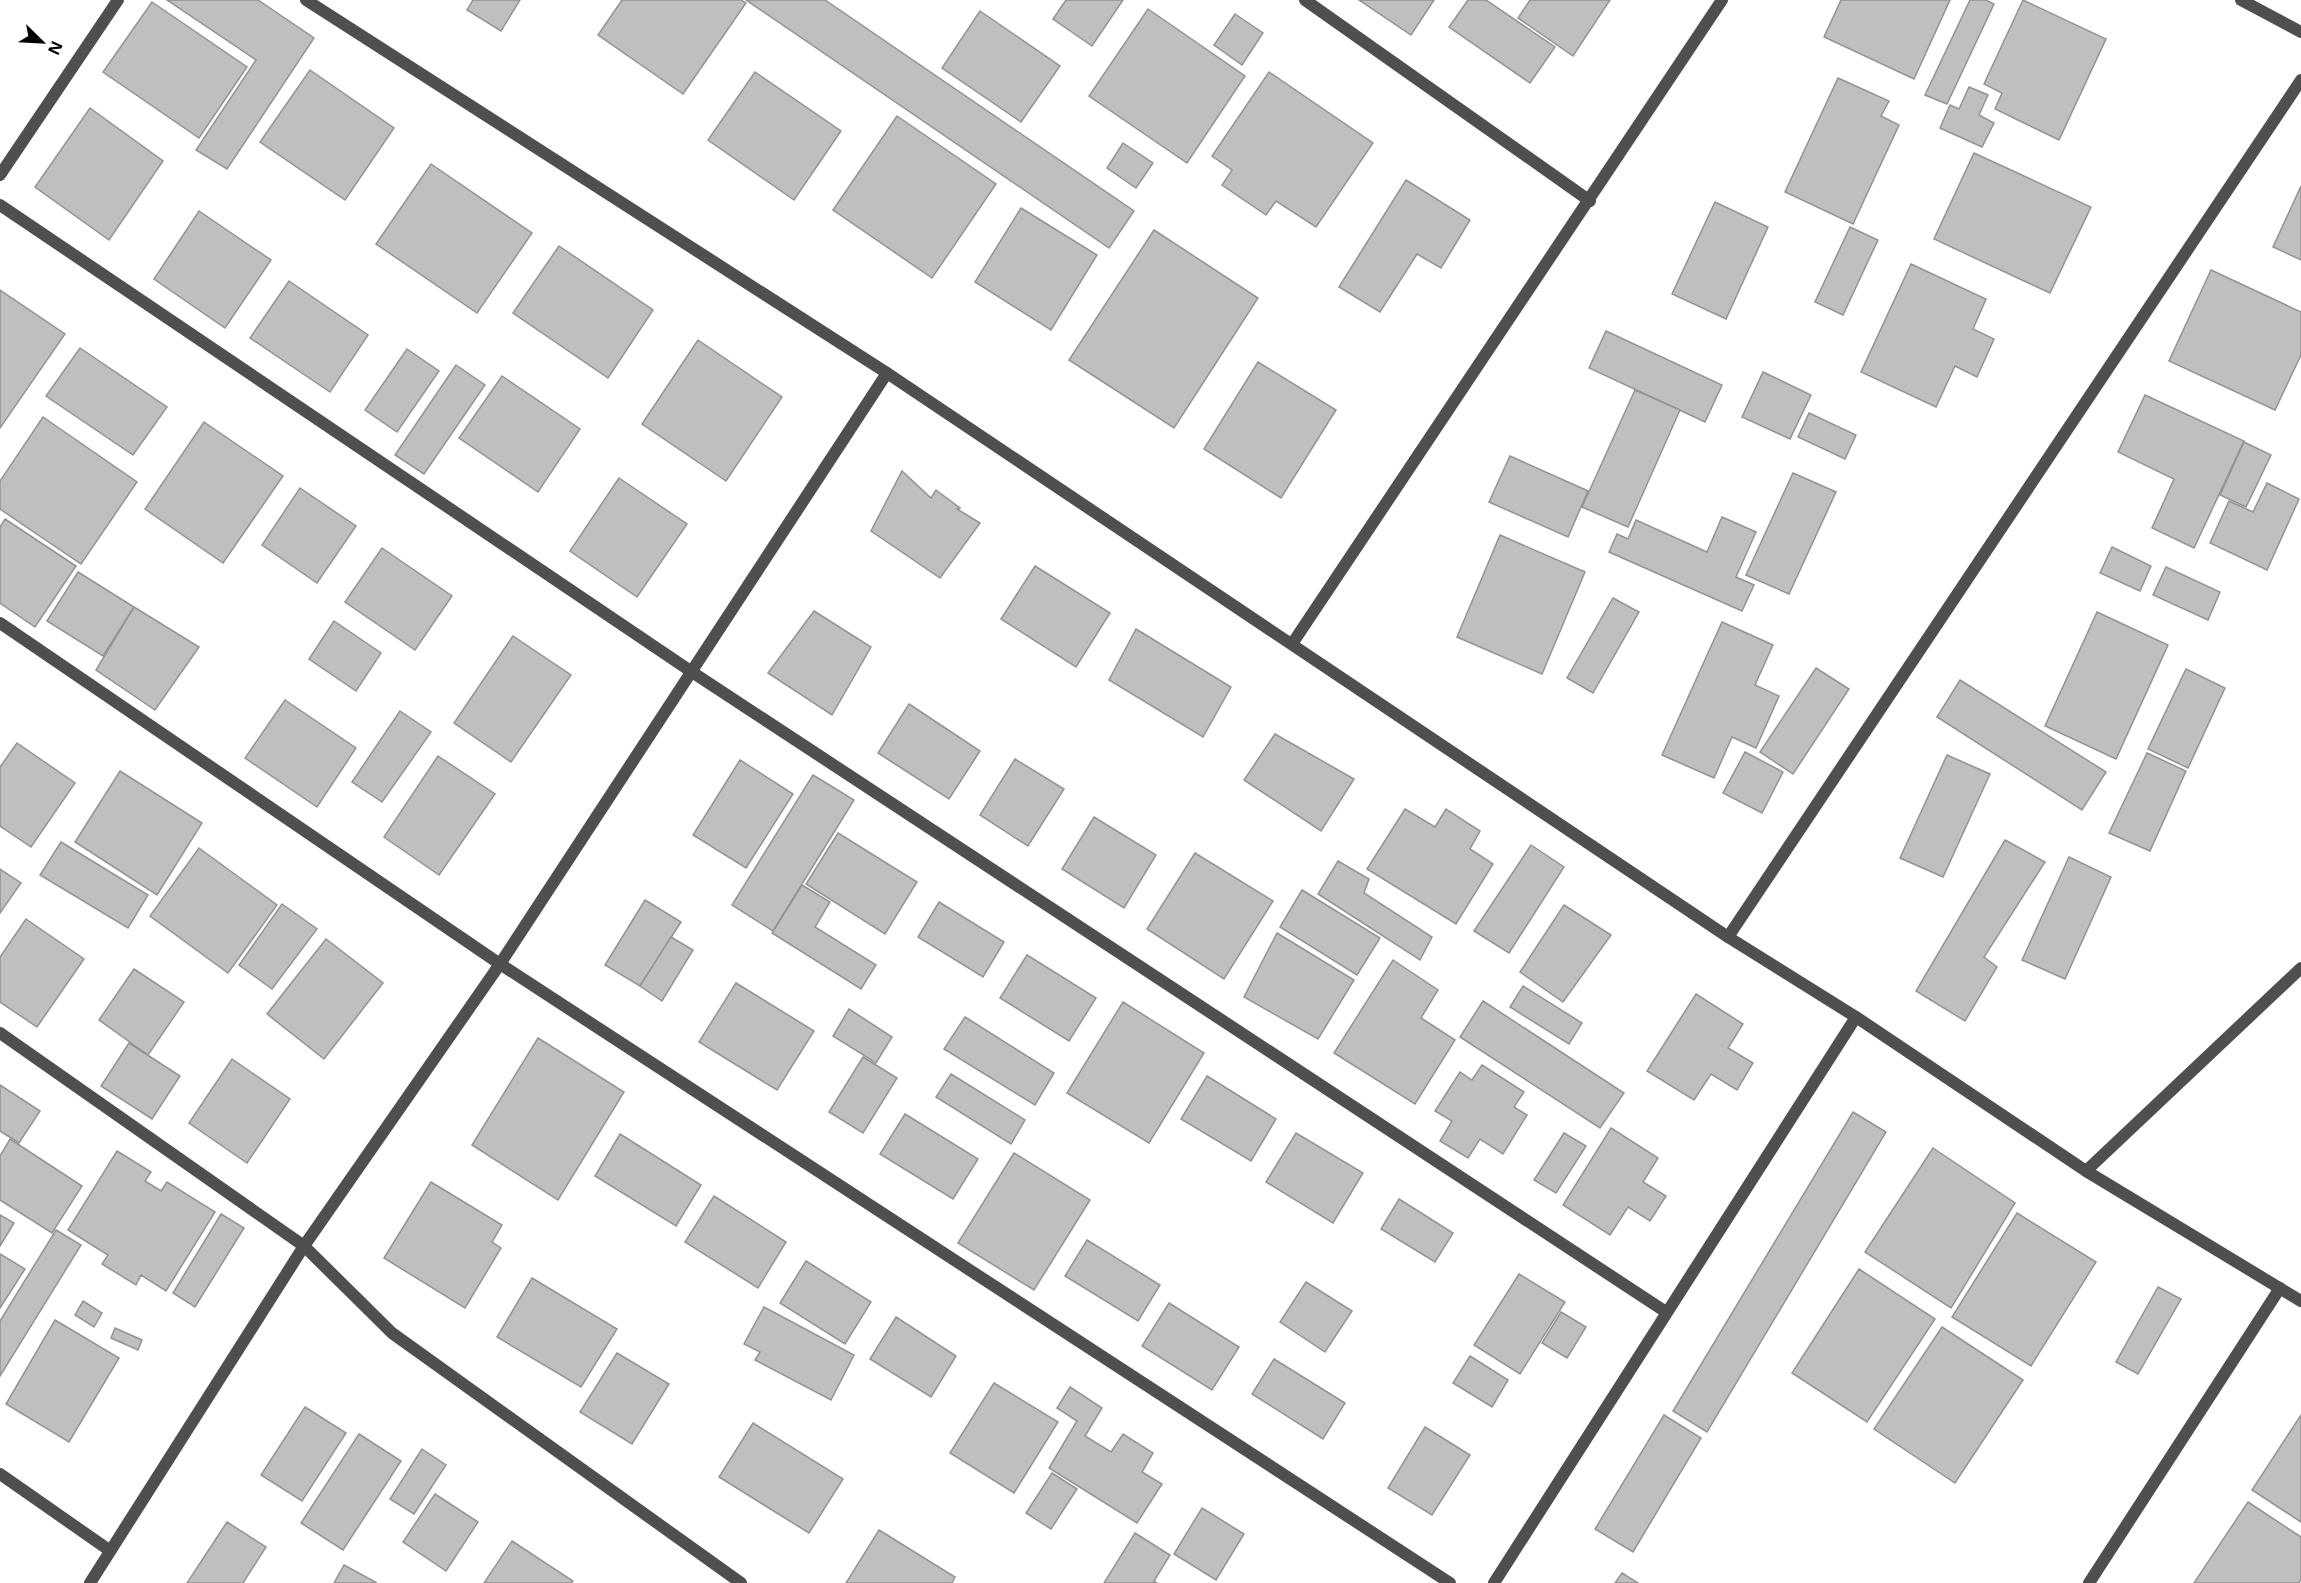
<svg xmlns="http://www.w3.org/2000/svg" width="2301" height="1583" font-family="'Noto Sans',sans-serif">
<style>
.building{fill:#bfbfbf;stroke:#939393;stroke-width:1.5}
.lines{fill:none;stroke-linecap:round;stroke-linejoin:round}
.minor{stroke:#4f4f4f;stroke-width:12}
</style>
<rect width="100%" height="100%" fill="#fff"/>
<!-- building -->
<g class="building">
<polygon points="167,0 258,0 314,38 227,169 196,150 256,60"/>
<polygon points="473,0 520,0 501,31 467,10"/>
<polygon points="622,0 741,0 746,3 683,94 598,35"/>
<polygon points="746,0 825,0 1134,211 1109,248"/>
<polygon points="1066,0 1123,0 1092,46 1053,19"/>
<polygon points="1359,0 1434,0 1411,35"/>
<polygon points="1468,0 1486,0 1555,47 1530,83 1449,27"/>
<polygon points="1530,0 1610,0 1573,56 1518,18"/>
<polygon points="1841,0 1950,0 1914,79 1824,37"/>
<polygon points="1970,0 1986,0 1994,4 1947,104 1925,95"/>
<polygon points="2023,0 2106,39 2059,140 1995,109 2002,93 1984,84"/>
<polygon points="152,2 247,67 199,138 103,72"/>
<polygon points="1148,9 1245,76 1187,163 1089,96"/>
<polygon points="980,11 1060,66 1021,122 942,68"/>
<polygon points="1235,14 1263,33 1242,65 1214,45"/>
<polygon points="310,70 394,128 345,200 260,142"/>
<polygon points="755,72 841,131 794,200 708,140"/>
<polygon points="1269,72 1373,143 1316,227 1276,201 1266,215 1222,185 1232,170 1212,156"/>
<polygon points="1838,78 1889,101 1881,116 1899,125 1853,224 1785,192"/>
<polygon points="1969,87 1988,95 1979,115 1994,123 1982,147 1940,128 1950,105 1959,109"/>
<polygon points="90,108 163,161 109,240 35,187"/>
<polygon points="897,116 996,184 932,278 833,210"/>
<polygon points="1123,143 1153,163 1136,188 1107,168"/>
<polygon points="1974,153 2091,207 2050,293 1934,239"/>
<polygon points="431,164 532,233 477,313 376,244"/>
<polygon points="1406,180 1470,220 1441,268 1417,254 1380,312 1339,287"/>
<polygon points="2301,186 2301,260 2273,247"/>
<polygon points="1715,202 1768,227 1726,319 1672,294"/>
<polygon points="1021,208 1097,255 1051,330 975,282"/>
<polygon points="199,211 271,260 225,328 154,279"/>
<polygon points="1850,227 1878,240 1843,315 1815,302"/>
<polygon points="1154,230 1258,298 1174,428 1069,360"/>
<polygon points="559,246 653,310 608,378 513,313"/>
<polygon points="1911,264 1986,299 1973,329 1994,339 1977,377 1955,366 1936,407 1861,372"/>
<polygon points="2211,270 2301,312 2301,355 2275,410 2169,361"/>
<polygon points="289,281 368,335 330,392 250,338"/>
<polygon points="0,290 65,334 0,428"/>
<polygon points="1606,331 1722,385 1705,422 1589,368"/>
<polygon points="698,340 782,397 726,481 642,424"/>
<polygon points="80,348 167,407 133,455 46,396"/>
<polygon points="407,349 439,371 397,432 365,410"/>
<polygon points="1258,362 1336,410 1281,498 1204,449"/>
<polygon points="456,365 485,385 424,474 395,455"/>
<polygon points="1763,372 1811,395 1790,439 1742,417"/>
<polygon points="502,376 580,429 538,492 459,438"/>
<polygon points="1635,390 1680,410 1628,527 1582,507"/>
<polygon points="2145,395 2244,441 2194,548 2152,528 2174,479 2118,452"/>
<polygon points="1809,413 1856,435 1845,459 1798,437"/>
<polygon points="43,417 137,482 81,564 0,509 0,481"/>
<polygon points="204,422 283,476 223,563 145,509"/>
<polygon points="2244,442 2271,455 2246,507 2220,495"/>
<polygon points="1510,456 1588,491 1568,537 1489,502"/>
<polygon points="902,471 931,498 936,490 960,508 957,509 980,523 940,578 871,531"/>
<polygon points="1793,473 1836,492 1789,594 1746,575"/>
<polygon points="619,478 687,524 637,597 570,551"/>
<polygon points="2267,483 2299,499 2267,570 2210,543 2229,501 2253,512"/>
<polygon points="300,488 356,526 317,583 262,545"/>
<polygon points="1722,517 1756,532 1736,577 1754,585 1742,611 1609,552 1617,534 1628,539 1636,520 1707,552"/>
<polygon points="5,519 76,566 35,627 0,603 0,527"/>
<polygon points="1500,535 1585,572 1542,674 1457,637"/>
<polygon points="2112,547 2151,566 2140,591 2100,573"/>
<polygon points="382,548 452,596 415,650 345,602"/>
<polygon points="1035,566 1110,613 1076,667 1001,619"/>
<polygon points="2166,567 2220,592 2208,620 2153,595"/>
<polygon points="78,572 134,607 103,656 47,621"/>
<polygon points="1613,598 1639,612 1593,693 1567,678"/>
<polygon points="134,607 199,647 155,710 96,670"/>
<polygon points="814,611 871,647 832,715 768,673"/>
<polygon points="2097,612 2168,645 2116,759 2045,726"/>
<polygon points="334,621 381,653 356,691 309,659"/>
<polygon points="1722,622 1773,645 1755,685 1779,696 1756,748 1732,737 1714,778 1662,755"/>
<polygon points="1136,629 1231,687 1203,737 1109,680"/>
<polygon points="513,636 571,675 511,762 454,723"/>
<polygon points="1816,668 1849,689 1793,774 1760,752"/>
<polygon points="2186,669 2225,688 2188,768 2148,749"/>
<polygon points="1960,680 2106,772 2082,810 1937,717"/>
<polygon points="285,700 356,748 317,807 245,758"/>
<polygon points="909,704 980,751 949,799 878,753"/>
<polygon points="400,711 431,732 382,802 352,782"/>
<polygon points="1275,734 1354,779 1321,831 1244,780"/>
<polygon points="17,743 75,783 31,847 0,826 0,767"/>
<polygon points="1745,752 1783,772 1762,813 1723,793"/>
<polygon points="2147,753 2186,771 2150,851 2109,833"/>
<polygon points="1947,755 1990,774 1943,877 1900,858"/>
<polygon points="438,756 495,794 439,875 384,837"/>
<polygon points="1015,759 1064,789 1028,846 980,815"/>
<polygon points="740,760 793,794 746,868 693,835"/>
<polygon points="120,771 202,823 157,895 75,842"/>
<polygon points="813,775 854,800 773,931 732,905"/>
<polygon points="1405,809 1435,827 1446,809 1480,831 1470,849 1493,864 1456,924 1367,869"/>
<polygon points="1094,817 1156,855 1124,908 1062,869"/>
<polygon points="838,833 917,882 885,934 806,884"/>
<polygon points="2005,840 2045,862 1984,957 1997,967 1965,1021 1916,991"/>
<polygon points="61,842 148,895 128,928 40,875"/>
<polygon points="1531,845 1564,867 1509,953 1474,931"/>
<polygon points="199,848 277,905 228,973 150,916"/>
<polygon points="1195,853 1273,901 1224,979 1147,929"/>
<polygon points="2069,857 2111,877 2065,979 2022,960"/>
<polygon points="1338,861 1369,879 1364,893 1432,937 1420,960 1318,894"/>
<polygon points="0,869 21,883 0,913"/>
<polygon points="802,885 830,902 815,927 876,965 861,989 772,933"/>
<polygon points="1302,890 1380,938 1357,975 1280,927"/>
<polygon points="645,900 681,922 640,986 605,965"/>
<polygon points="939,902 1004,942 983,977 918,937"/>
<polygon points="282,904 317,929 272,989 239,965"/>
<polygon points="1564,905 1611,935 1563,1002 1520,972"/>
<polygon points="26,919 84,959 37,1027 0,1002 0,957"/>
<polygon points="1277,933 1354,980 1318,1039 1244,997"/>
<polygon points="671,937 693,950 662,1001 640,986"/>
<polygon points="326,939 383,983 324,1059 267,1014"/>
<polygon points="1027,955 1096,998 1069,1041 1000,998"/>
<polygon points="1393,960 1438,990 1421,1018 1455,1040 1415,1104 1334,1053"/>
<polygon points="134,969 184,1002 148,1055 99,1020"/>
<polygon points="736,983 814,1031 777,1090 699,1042"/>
<polygon points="1523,986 1582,1023 1569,1044 1510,1007"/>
<polygon points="1696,994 1743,1024 1728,1048 1753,1063 1737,1090 1711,1074 1694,1100 1647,1071"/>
<polygon points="1483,1001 1624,1093 1600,1128 1460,1037"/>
<polygon points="1123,1002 1204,1053 1149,1143 1067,1093"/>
<polygon points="849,1009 892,1037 876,1063 833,1036"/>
<polygon points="965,1017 1054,1073 1035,1105 944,1049"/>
<polygon points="538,1038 624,1092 558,1200 472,1145"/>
<polygon points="129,1043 180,1076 152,1119 101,1086"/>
<polygon points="863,1057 897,1078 863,1133 829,1112"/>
<polygon points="232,1059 290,1099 247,1163 189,1123"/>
<polygon points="1482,1065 1524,1092 1514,1107 1527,1115 1503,1154 1480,1139 1468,1158 1440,1141 1452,1121 1435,1111 1460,1072 1472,1080"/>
<polygon points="951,1074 1025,1120 1011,1144 936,1097"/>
<polygon points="1207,1076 1276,1119 1251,1161 1181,1119"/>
<polygon points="0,1085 40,1111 19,1143 0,1131"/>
<polygon points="1853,1112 1886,1132 1707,1432 1673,1411"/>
<polygon points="905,1114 978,1159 953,1199 880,1154"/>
<polygon points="1611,1128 1658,1158 1643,1182 1666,1196 1650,1221 1628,1207 1610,1235 1563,1205"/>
<polygon points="1296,1133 1363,1173 1333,1223 1266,1182"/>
<polygon points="1564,1133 1586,1146 1556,1193 1534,1180"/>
<polygon points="620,1134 701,1185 676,1226 595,1176"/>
<polygon points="10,1139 82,1186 52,1233 0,1200 0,1156"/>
<polygon points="1933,1148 2015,1203 1951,1308 1865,1252"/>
<polygon points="117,1151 151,1172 145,1181 161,1191 167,1182 215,1212 166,1291 141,1275 136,1285 102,1264 108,1255 68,1230"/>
<polygon points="1014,1153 1090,1200 1034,1290 958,1243"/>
<polygon points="431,1182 502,1225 492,1242 501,1248 465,1308 384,1258"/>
<polygon points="714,1196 786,1242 758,1288 685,1242"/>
<polygon points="1399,1199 1453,1233 1435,1262 1381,1229"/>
<polygon points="2017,1213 2096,1262 2031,1366 1952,1317"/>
<polygon points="221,1214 244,1228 195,1307 173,1293"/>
<polygon points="0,1215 14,1223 0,1246"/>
<polygon points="56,1230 81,1245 0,1376 0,1321"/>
<polygon points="1087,1240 1160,1285 1138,1321 1065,1276"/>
<polygon points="0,1254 25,1269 0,1308"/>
<polygon points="806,1261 871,1302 845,1344 780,1303"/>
<polygon points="1859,1269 1935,1319 1867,1422 1792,1373"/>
<polygon points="1519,1274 1565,1302 1520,1374 1474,1345"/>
<polygon points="532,1278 617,1329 581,1387 497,1337"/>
<polygon points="1306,1282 1352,1311 1325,1352 1280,1322"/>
<polygon points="2158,1287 2181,1299 2138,1374 2116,1362"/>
<polygon points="83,1301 102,1313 94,1327 75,1315"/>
<polygon points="1169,1303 1239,1347 1212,1390 1142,1346"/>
<polygon points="764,1307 854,1355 831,1400 755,1360 760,1352 744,1344"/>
<polygon points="1561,1312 1586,1327 1567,1358 1542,1343"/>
<polygon points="896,1317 956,1356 931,1397 870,1359"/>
<polygon points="55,1320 119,1358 69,1442 6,1404"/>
<polygon points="1942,1327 2023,1380 1955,1483 1874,1429"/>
<polygon points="115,1328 142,1340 138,1350 111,1338"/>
<polygon points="617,1353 669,1384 632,1444 580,1412"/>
<polygon points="1470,1356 1508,1380 1492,1407 1453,1383"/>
<polygon points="1274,1359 1345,1403 1323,1439 1252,1394"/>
<polygon points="994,1383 1058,1422 1014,1493 950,1453"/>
<polygon points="1070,1387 1102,1408 1085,1436 1111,1452 1123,1434 1153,1453 1142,1472 1162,1484 1137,1523 1049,1468 1077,1421 1057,1408"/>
<polygon points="305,1407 346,1433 302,1501 261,1475"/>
<polygon points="1664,1415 1701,1438 1633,1552 1595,1529"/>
<polygon points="2301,1415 2301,1522 2252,1490"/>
<polygon points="753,1423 843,1479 809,1533 719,1477"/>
<polygon points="1425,1427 1470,1455 1432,1515 1388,1488"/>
<polygon points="359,1434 401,1461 343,1550 301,1523"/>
<polygon points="422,1449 446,1465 414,1514 390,1499"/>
<polygon points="1052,1473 1077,1489 1051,1529 1026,1513"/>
<polygon points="435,1494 478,1522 446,1571 403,1542"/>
<polygon points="2248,1502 2301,1537 2301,1579 2299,1583 2194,1583"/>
<polygon points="1202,1508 1244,1534 1216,1580 1174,1554"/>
<polygon points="227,1522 266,1547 243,1583 187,1583"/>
<polygon points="879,1530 955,1577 952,1583 846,1583"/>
<polygon points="1135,1533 1170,1555 1154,1581 1157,1583 1104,1583"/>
<polygon points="512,1541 573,1581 571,1583 484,1583"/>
<polygon points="344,1565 377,1583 334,1583"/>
<polygon points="1622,1573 1638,1583 1615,1583"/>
</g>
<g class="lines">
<!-- minor -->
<g class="minor">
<polyline points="306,0 887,373 1728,937 1856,1017 2086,1171 2301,1301"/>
<polyline points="1305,0 1590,201"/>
<polyline points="2241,0 2301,32"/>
<polyline points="0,175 118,0"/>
<polyline points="0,205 692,672 1666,1312"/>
<polyline points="0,623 500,964 1450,1583"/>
<polyline points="1292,644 1722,0"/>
<polyline points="1728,937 2301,80"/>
<polyline points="0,1033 304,1246 392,1333 741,1583"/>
<polyline points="2086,1171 2301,968"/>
<polyline points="0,1474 109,1550"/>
<polyline points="90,1583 304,1246 500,964 887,373"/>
<polyline points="1494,1583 1856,1017"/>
<polyline points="2089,1583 2280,1288"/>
</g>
</g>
<!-- north arrow -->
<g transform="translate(42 42) rotate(114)" stroke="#ffffff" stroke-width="4.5" paint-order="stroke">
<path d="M0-4.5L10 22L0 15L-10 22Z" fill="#000000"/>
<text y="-9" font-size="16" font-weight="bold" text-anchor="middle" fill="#000000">N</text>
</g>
</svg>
